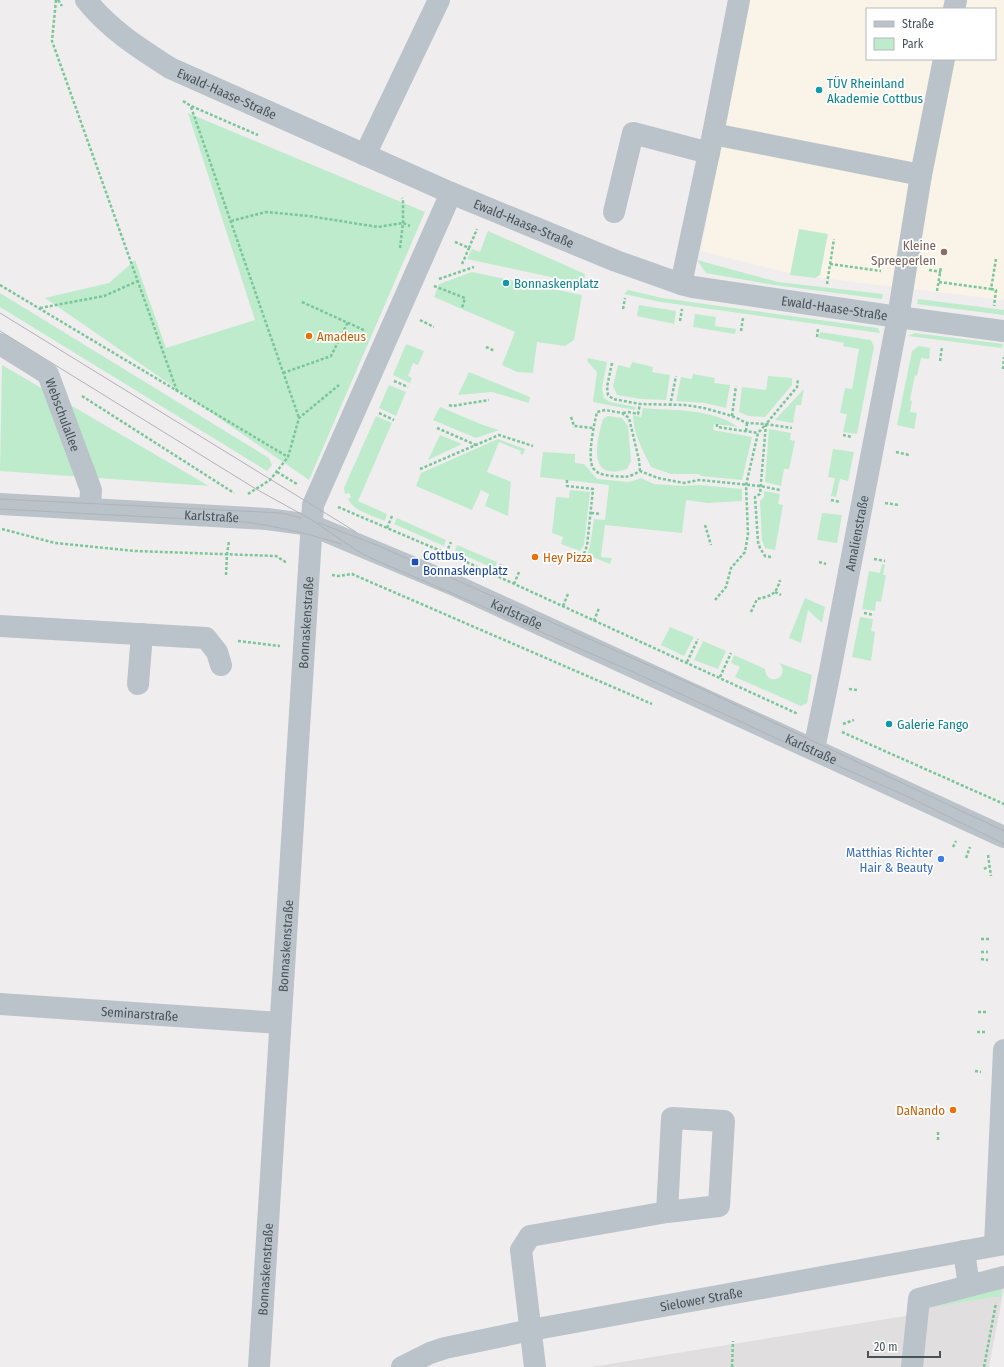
<svg xmlns="http://www.w3.org/2000/svg" width="1004" height="1367" font-family="'Fira Sans Condensed',sans-serif">
<style>
.commercial{fill:#faf3e7;fill-rule:evenodd}
.education{fill:#e1dedf}
.green{fill:#beebcc}
.lines{fill:none;stroke-linecap:round;stroke-linejoin:round}
.path{stroke:#79c799;stroke-width:2.5;stroke-dasharray:3 2;stroke-linecap:butt}
.minor{stroke:#bac3c9;stroke-width:22}
.tram{stroke:#b0b3b7;stroke-width:1}
.culture-dot{fill:#0f9aa8;stroke:#fff;stroke-width:1.5}
.education-dot{fill:#8d6e63;stroke:#fff;stroke-width:1.5}
.food-dot{fill:#e8710a;stroke:#fff;stroke-width:1.5}
.transit-dot{fill:#1a4fb4;stroke:#fff;stroke-width:1.5}
.shop-dot{fill:#3f7fe0;stroke:#fff;stroke-width:1.5}
.labels{text-anchor:middle;dominant-baseline:central;stroke-width:3.5;stroke-linejoin:round;paint-order:stroke}
.culture-label{font-size:13px;fill:#0d838f;stroke:#fff;text-anchor:start}
.street-label{font-size:13px;fill:#475259;stroke:#fff}
.education-label{font-size:13px;fill:#785e54;stroke:#fff;text-anchor:end}
.food-label{font-size:13px;fill:#c56008;stroke:#fff;text-anchor:start}
.transit-label{font-size:13px;fill:#164399;stroke:#fff;text-anchor:start}
.shop-label{font-size:13px;fill:#366cbe;stroke:#fff;text-anchor:end}
</style>
<rect width="100%" height="100%" fill="#f0edee"/>
<!-- commercial -->
<path class="commercial" d="M748,0H1004V295L1003,300L797,275L701,251ZM867,9H995V59H867Z"/>
<!-- education -->
<polygon class="education" points="1004,1288 989,1367 591,1367 905,1316 925,1303"/>
<!-- green -->
<g class="green">
<polygon points="188,113 425,212 309,480 45,298 109,283 135,260 166,348 255,320"/>
<polygon points="799,229 828,234 820,275 815,278 790,275"/>
<polygon points="488,231 585,274 583,284 467,259 472,249 480,252"/>
<polygon points="697,260 778,282 883,294 882,299 774,285 706,273"/>
<polygon points="472,272 582,295 574,340 565,346 537,342 533,373 517,372 502,365 515,332 434,297 439,284"/>
<polygon points="628,290 662,298 878,328 880,333 661,302 624,294"/>
<polygon points="0,293 269,458 272,465 267,471 0,307"/>
<polygon points="918,299 1004,310 1004,315 917,304"/>
<polygon points="639,305 676,311 674,324 637,316"/>
<polygon points="695,314 716,317 715,326 736,329 735,334 693,327"/>
<polygon points="820,332 871,340 874,347 857,434 843,432 847,414 840,413 845,388 852,389 859,349 843,346 844,343 819,338"/>
<polygon points="915,333 1003,344 1002,348 908,336"/>
<polygon points="406,344 424,351 418,365 413,363 408,376 412,378 410,383 393,375"/>
<polygon points="919,346 930,348 929,359 921,358 917,376 915,375 910,400 912,401 910,412 917,413 914,429 897,425 912,351"/>
<polygon points="588,358 607,362 602,388 604,398 610,402 636,407 635,410 593,402 597,372 587,361"/>
<polygon points="632,362 653,367 652,372 670,375 666,400 641,399 617,395 613,386 618,365 630,368"/>
<polygon points="2,365 209,486 0,471"/>
<polygon points="469,372 530,397 529,403 492,392 458,395"/>
<polygon points="693,374 715,378 714,383 730,385 726,408 705,403 676,401 681,377 692,379"/>
<polygon points="768,376 792,378 792,385 765,417 749,416 739,412 742,387 766,390"/>
<polygon points="389,385 406,392 396,416 379,408"/>
<polygon points="804,389 801,405 796,405 793,423 775,420"/>
<polygon points="440,407 483,425 499,430 476,438 433,420"/>
<path d="M643,408C674,411 711,408 738,427L714,424L713,430L752,437L742,480L701,476L699,474H671L651,467C643,450 633,434 633,415L641,417Z"/>
<path d="M376,416L392,423L358,501L387,514L385,521C374,516 353,511 348,499L351,497L349,493L345,494L344,488Z"/>
<path d="M608,416L622,418L628,426L631,461L627,469C587,482 596,443 603,419Z"/>
<polygon points="769,429 791,433 790,440 795,441 789,469 784,469 781,486 765,482"/>
<polygon points="440,435 462,444 428,460"/>
<polygon points="498,439 525,449 523,455 520,453 521,451 499,442 487,472 511,482 508,516 485,506 489,494 481,490 472,510 416,486 421,473"/>
<polygon points="833,449 854,452 848,481 840,479 836,497 831,496 835,478 828,477"/>
<polygon points="543,452 575,454 575,463 584,464 597,479 629,482 641,478 654,484 683,486 699,485 742,489 742,501 708,503 686,500 682,533 605,525 601,557 612,558 610,564 587,555 590,546 594,519 605,520 609,485 540,477"/>
<polygon points="570,490 590,492 584,545 580,551 561,544 563,537 552,533 556,497 569,498"/>
<polygon points="764,491 780,494 778,504 783,505 775,550 765,548 762,540 760,501 764,497"/>
<polygon points="822,513 842,515 837,543 817,540"/>
<polygon points="397,518 446,540 444,546 394,524"/>
<polygon points="457,545 497,562 495,569 455,551"/>
<polygon points="882,564 885,565 883,575 886,575 881,602 876,601 875,611 862,609 869,571 880,573"/>
<polygon points="805,598 825,607 822,623 808,610 801,643 789,638"/>
<polygon points="860,617 873,619 871,631 875,632 871,661 852,657"/>
<polygon points="670,627 694,637 684,656 661,645"/>
<polygon points="703,641 726,651 718,669 694,660"/>
<path d="M734,655L765,669C767,689 792,676 779,663L812,675L807,703L801,706L735,677L740,667L731,663Z"/>
<polygon points="1002,1288 1001,1297 993,1297 939,1306 938,1301"/>
</g>
<g class="lines">
<!-- path -->
<g class="path">
<polyline points="56,0 52,41 177,391"/>
<polyline points="58,0 62,6"/>
<polyline points="183,101 191,106 258,135"/>
<polyline points="191,107 299,418"/>
<polyline points="231,221 266,212 309,216 378,227 403,223 410,226"/>
<polyline points="455,242 469,248 477,229"/>
<polyline points="400,248 403,223 403,199 402,198"/>
<polyline points="462,264 469,248"/>
<polyline points="830,264 881,271"/>
<polyline points="929,270 941,272"/>
<polyline points="439,279 474,267"/>
<polyline points="939,282 991,289 996,259"/>
<polyline points="827,284 834,239"/>
<polyline points="0,285 288,457"/>
<polyline points="434,286 465,298 462,308"/>
<polyline points="991,289 996,290 994,306"/>
<polyline points="937,291 941,267"/>
<polyline points="302,302 366,331"/>
<polyline points="40,308 104,296 138,281"/>
<polyline points="623,309 625,298"/>
<polyline points="420,320 434,327"/>
<polyline points="680,321 682,309"/>
<polyline points="741,331 743,318"/>
<polyline points="817,337 818,329"/>
<polyline points="486,347 495,351"/>
<polyline points="940,361 942,347"/>
<polyline points="612,363 607,387 608,395 613,399 640,404 685,405 704,408 732,416 747,423 766,424 792,428"/>
<polyline points="1003,369 1004,357"/>
<polyline points="283,373 331,356 348,322"/>
<polyline points="394,381 408,387"/>
<polyline points="82,396 234,493"/>
<polyline points="449,405 452,406 489,400"/>
<polyline points="670,406 676,376"/>
<polyline points="379,413 394,420"/>
<polyline points="623,413 629,412 638,414 640,404"/>
<polyline points="732,416 736,386"/>
<polyline points="571,417 574,426 593,428"/>
<polyline points="717,424 717,427 758,433"/>
<polyline points="437,428 476,445"/>
<polyline points="746,431 747,423"/>
<polyline points="843,435 852,437"/>
<polyline points="896,452 909,455"/>
<polyline points="420,469 499,435 533,446"/>
<path d="M640,471L639,460L629,418L622,413L605,410L597,412C594,424 587,458 593,468C598,475 606,475 613,476C626,477 628,478 640,471L658,478L684,483L699,480L760,486L780,490"/>
<polyline points="277,472 297,484"/>
<polyline points="567,480 567,486 593,489 587,546 583,556"/>
<polyline points="248,494 270,480 288,457 299,418 339,385"/>
<polyline points="831,500 840,502"/>
<polyline points="885,503 899,505"/>
<polyline points="338,507 462,560 798,714"/>
<polyline points="591,513 601,514"/>
<polyline points="705,525 711,545"/>
<polyline points="387,528 392,516"/>
<polyline points="2,529 55,543 135,551 276,556 287,563"/>
<polyline points="446,553 451,542"/>
<polyline points="771,557 765,556 760,548 758,542 755,497 760,494 766,424 797,387 798,379"/>
<polyline points="874,559 885,561"/>
<polyline points="819,562 826,564"/>
<polyline points="226,575 227,554 229,541"/>
<polyline points="332,575 338,576 352,574 652,704"/>
<polyline points="496,576 501,564"/>
<polyline points="514,584 519,572"/>
<polyline points="775,592 781,595"/>
<polyline points="715,600 726,587 731,568 745,552 748,534 746,485 758,433 766,424"/>
<polyline points="563,606 568,594"/>
<path d="M751,612L757,599C771,596 776,595 780,580"/>
<polyline points="864,613 874,615"/>
<polyline points="594,621 599,608"/>
<polyline points="238,641 280,646"/>
<polyline points="687,662 698,639"/>
<polyline points="720,677 731,653"/>
<polyline points="849,689 857,690"/>
<polyline points="843,724 854,720"/>
<polyline points="842,732 1004,804"/>
<polyline points="953,847 956,841"/>
<polyline points="988,855 991,876"/>
<polyline points="966,858 970,847"/>
<polyline points="984,869 989,866"/>
<polyline points="981,939 989,939"/>
<polyline points="981,952 988,952"/>
<polyline points="981,959 988,960"/>
<polyline points="978,1012 986,1012"/>
<polyline points="977,1032 985,1032"/>
<polyline points="975,1071 981,1072"/>
<polyline points="938,1140 938,1130"/>
<polyline points="732,1367 733,1341"/>
<polyline points="984,1367 996,1303"/>
</g>
<!-- minor -->
<g class="minor">
<path id="s1" d="M86,0C109,29 139,48 170,68L451,193L616,261L681,284L693,287L898,317L1004,331"/>
<polyline points="954,9 956,0"/>
<polyline points="713,134 921,175"/>
<polyline points="365,155 439,0"/>
<polyline points="614,212 633,133 709,153"/>
<polyline points="681,284 713,134 739,0"/>
<path id="s2" d="M0,344L48,374L91,490L90,509"/>
<path id="s3" d="M0,504L267,519L311,525L452,584L1004,837"/>
<polyline points="0,626 206,638 217,652 221,665"/>
<polyline points="138,684 142,634"/>
<path id="s4" d="M814,749L830,671L898,317L921,175L944,59"/>
<path id="s5" d="M0,1004L280,1023"/>
<polyline points="995,1245 1004,1050"/>
<polyline points="964,1251 969,1286"/>
<path id="s6" d="M259,1367L313,505L451,193"/>
<path id="s7" d="M402,1367L430,1353L445,1348L531,1330L1004,1244"/>
<polyline points="535,1367 521,1250 530,1236 667,1212 719,1206 724,1121 672,1118 667,1212"/>
<polyline points="912,1367 919,1299 1004,1277"/>
</g>
<!-- tram -->
<g class="tram">
<polyline points="0,313 356,532"/>
<polyline points="0,331 256,489 312,520 356,550 373,559 631,671 791,745 913,799 1004,844"/>
<polyline points="0,499 281,513 301,518"/>
<path d="M0,509L246,522C279,527 310,534 341,544"/>
<polyline points="319,523 379,546 698,687 1004,831"/>
</g>
</g>
<!-- markers -->
<g class="culture-dot">
<circle cx="819" cy="90" r="4"/>
<circle cx="506" cy="283" r="4"/>
<circle cx="889" cy="724" r="4"/>
</g>
<circle class="education-dot" cx="944" cy="252" r="4"/>
<g class="food-dot">
<circle cx="309" cy="336" r="4"/>
<circle cx="535" cy="557" r="4"/>
<circle cx="953" cy="1110" r="4"/>
</g>
<rect class="transit-dot" x="411" y="558" width="8" height="8" rx="2"/>
<circle class="shop-dot" cx="941" cy="859" r="4"/>
<g class="labels">
<!-- culture labels -->
<g class="culture-label">
<text x="827" y="83">TÜV Rheinland<tspan x="827" dy="15">Akademie Cottbus</tspan></text>
<text x="514" y="283">Bonnaskenplatz</text>
<text x="897" y="724">Galerie Fango</text>
</g>
<!-- street labels -->
<g class="street-label">
<text stroke="none"><textPath href="#s1" startOffset="171">Ewald-Haase-Straße</textPath></text>
<text stroke="none"><textPath href="#s1" startOffset="495">Ewald-Haase-Straße</textPath></text>
<text stroke="none"><textPath href="#s1" startOffset="819">Ewald-Haase-Straße</textPath></text>
<text stroke="none"><textPath href="#s2" startOffset="100">Webschulallee</textPath></text>
<text stroke="none"><textPath href="#s3" startOffset="212">Karlstraße</textPath></text>
<text stroke="none"><textPath href="#s4" startOffset="220">Amalienstraße</textPath></text>
<text stroke="none"><textPath href="#s3" startOffset="536">Karlstraße</textPath></text>
<text stroke="none"><textPath href="#s6" startOffset="746">Bonnaskenstraße</textPath></text>
<text stroke="none"><textPath href="#s3" startOffset="860">Karlstraße</textPath></text>
<text stroke="none"><textPath href="#s6" startOffset="422">Bonnaskenstraße</textPath></text>
<text stroke="none"><textPath href="#s5" startOffset="140">Seminarstraße</textPath></text>
<text stroke="none"><textPath href="#s6" startOffset="98">Bonnaskenstraße</textPath></text>
<text stroke="none"><textPath href="#s7" startOffset="308">Sielower Straße</textPath></text>
</g>
<!-- education labels -->
<g class="education-label">
<text x="936" y="245">Kleine<tspan x="936" dy="15">Spreeperlen</tspan></text>
</g>
<!-- food labels -->
<g class="food-label">
<text x="317" y="336">Amadeus</text>
<text x="543" y="557">Hey Pizza</text>
<text x="945" y="1110" text-anchor="end">DaNando</text>
</g>
<!-- transit labels -->
<g class="transit-label">
<text x="423" y="555">Cottbus,<tspan x="423" dy="15">Bonnaskenplatz</tspan></text>
</g>
<!-- shop labels -->
<g class="shop-label">
<text x="933" y="852">Matthias Richter<tspan x="933" dy="15">Hair &amp; Beauty</tspan></text>
</g>
</g>
<!-- legend -->
<rect x="866" y="8" width="130" height="52" fill="#ffffff" stroke="#b5babd"/>
<rect x="874" y="21" width="20" height="6" fill="#bac3c9" stroke="#b5babd"/>
<text x="902" y="28" font-size="12" fill="#475259">Straße</text>
<rect x="874" y="38" width="20" height="12" fill="#beebcc" stroke="#b5babd"/>
<text x="902" y="48" font-size="12" fill="#475259">Park</text>
<!-- scale -->
<path d="M868 1351v6h72v-6" fill="none" stroke="#475259" stroke-width="2"/>
<text x="874" y="1351" font-size="12" fill="#475259" stroke="#ffffff" stroke-width="3" paint-order="stroke">20 m</text>
</svg>
